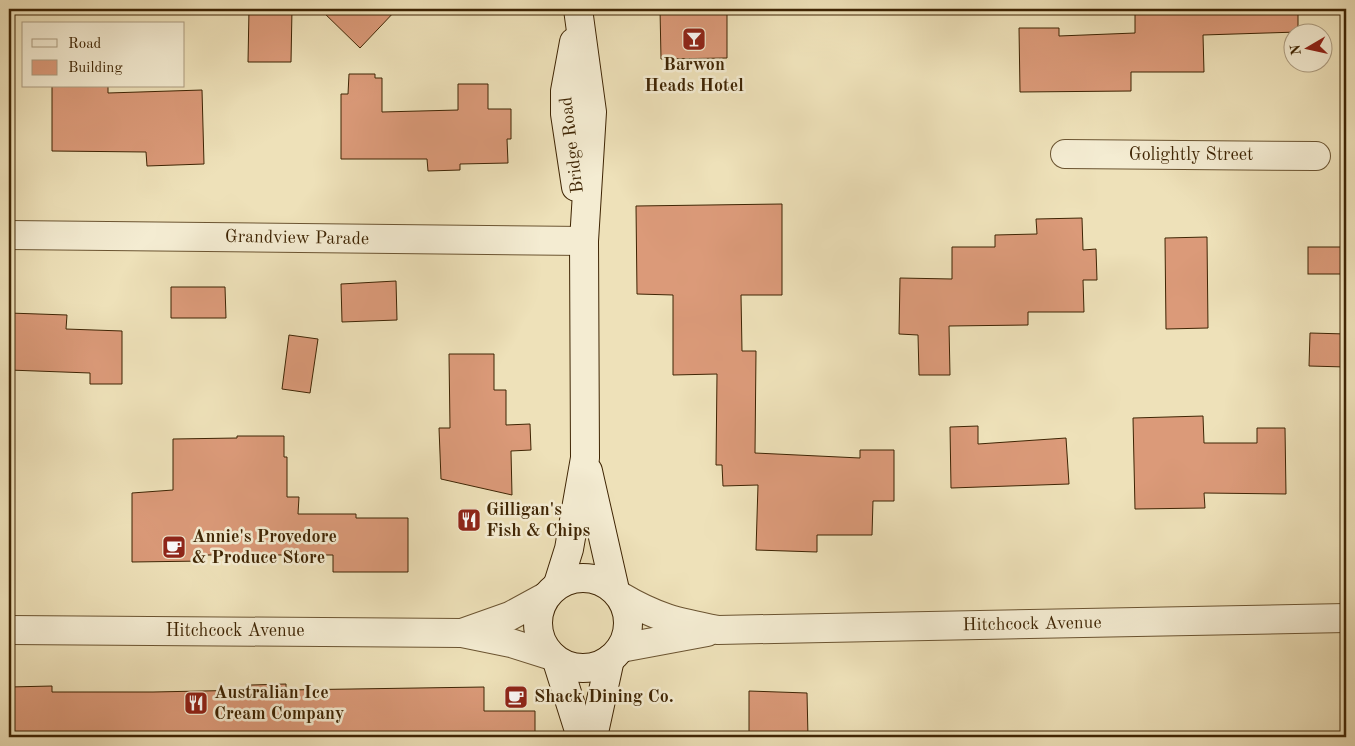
<svg xmlns="http://www.w3.org/2000/svg" width="1355" height="746" font-family="'Old Standard TT',serif">
<style>
.building{fill:#db9a79;stroke:#3f2504}
.lines{fill:none;stroke-linecap:round;stroke-linejoin:round}
.minor-casing{stroke:#6b5431;stroke-width:30}
.tertiary-casing{stroke:#6b5431;stroke-width:30}
.secondary-casing{stroke:#3f2504;stroke-width:30}
.minor{stroke:#f4ecd2;stroke-width:28}
.tertiary{stroke:#f4ecd2;stroke-width:28}
.secondary{stroke:#f4ecd2;stroke-width:28}
.labels{text-anchor:middle;dominant-baseline:central;stroke-width:5;stroke-linejoin:round;paint-order:stroke}
.poi-label{font-size:18px;font-weight:bold;fill:#3f2504;stroke:#f4ecd2;text-anchor:start}
.street-label{font-size:18px;fill:#3f2504;stroke:#f4ecd2}
</style>
<rect width="100%" height="100%" fill="#eee1b9"/>
<filter id="stains"><feTurbulence type="fractalNoise" baseFrequency=".004" numOctaves="4"/><feColorMatrix values="0 0 0 0 .2 0 0 0 0 .09 0 0 0 0 .02 0 0 0 .5 -.17"/></filter>
<radialGradient id="worn" r=".72"><stop offset=".6" stop-color="#630" stop-opacity="0"/><stop offset="1" stop-color="#630" stop-opacity=".3"/></radialGradient>
<!-- building -->
<g class="building">
<polygon points="249,9 292,9 291,62 248,62"/>
<polygon points="320,9 397,9 360,48"/>
<polygon points="660,9 727,9 727,58 661,59"/>
<polygon points="1135,9 1298,9 1298,32 1203,35 1204,72 1131,72 1131,91 1020,92 1019,28 1059,28 1059,36 1135,33"/>
<polygon points="349,74 375,74 375,78 382,78 382,112 458,110 458,84 488,84 488,109 511,109 511,139 507,139 508,163 460,164 460,170 428,171 427,159 341,159 341,94 348,94"/>
<polygon points="52,86 108,86 108,93 202,90 204,164 147,166 146,152 52,151"/>
<polygon points="782,204 782,295 741,295 742,351 756,351 755,453 860,458 860,450 894,450 894,501 873,501 872,535 817,535 817,552 756,550 758,485 723,486 722,465 716,465 717,374 673,375 673,295 637,294 636,206"/>
<polygon points="1082,218 1083,250 1096,249 1097,280 1083,280 1084,312 1028,312 1028,325 949,326 950,375 919,375 918,335 899,334 900,278 952,279 952,247 995,247 995,235 1037,234 1036,219"/>
<polygon points="1207,237 1208,328 1166,329 1165,238"/>
<rect x="1308" y="247" width="38" height="27"/>
<polygon points="396,281 397,320 342,322 341,284"/>
<polygon points="171,287 225,287 226,318 171,318"/>
<polygon points="9,313 67,315 66,329 122,331 122,384 90,384 90,373 9,370"/>
<polygon points="1310,333 1346,334 1346,367 1309,366"/>
<polygon points="289,335 318,339 310,393 282,389"/>
<polygon points="449,354 494,354 494,390 506,390 506,425 530,424 531,450 511,451 512,495 441,479 439,428 450,428"/>
<polygon points="1203,416 1204,443 1257,443 1257,428 1285,428 1286,494 1204,493 1205,508 1135,509 1133,418"/>
<polygon points="978,426 978,444 1066,438 1069,484 951,488 950,427"/>
<polygon points="237,436 284,436 284,457 287,457 287,497 299,497 298,514 356,514 356,518 408,518 408,572 333,572 333,555 204,555 204,561 132,562 132,493 173,490 173,439 237,438"/>
<polygon points="286,684 286,690 484,687 484,711 535,711 535,737 9,737 9,687 52,686 52,692 153,692 251,690 251,685"/>
<polygon points="749,691 807,693 808,737 749,737"/>
</g>
<g class="lines">
<!-- minor casing -->
<g class="minor-casing">
<g id="minor">
<polyline points="1065,154 1316,156"/>
<polyline points="9,235 584,241"/>
<path d="M620,596C657,618 677,622 718,630L1346,618"/>
<polyline points="621,648 707,632"/>
</g>
</g>
<!-- tertiary casing -->
<g class="tertiary-casing">
<g id="tertiary">
<polyline points="9,630 462,633 511,643 552,656"/>
<polyline points="462,633 510,616 545,597"/>
</g>
</g>
<!-- secondary casing -->
<g class="secondary-casing">
<g id="secondary">
<polyline points="574,42 565,91 565,114 576,187"/>
<polyline points="588,471 615,590"/>
<circle cx="583" cy="623" r="45"/>
<polyline points="558,584 569,549 585,458 584,241 592,112 578,9"/>
<polyline points="557,661 581,737"/>
<polyline points="593,737 610,659"/>
</g>
</g>
<!-- minor -->
<use href="#minor" class="minor"/>
<!-- tertiary -->
<use href="#tertiary" class="tertiary"/>
<!-- secondary -->
<use href="#secondary" class="secondary"/>
</g>
<!-- icons -->
<defs>
<g id="bar-square" transform="scale(1.25)"><rect x="-9" y="-9" width="18" height="18" rx="4" fill="#8f2418" stroke="#f4ecd2"/><path d="M-6-5H6L.8 .8V4.5H3.5V6h-7V4.5H-.8V.8Z" fill="#fff"/></g>
<g id="restaurant-square" transform="scale(1.25)"><rect x="-9" y="-9" width="18" height="18" rx="4" fill="#8f2418" stroke="#f4ecd2"/><path d="M-5-6h1v4h1v-4h1v4h1v-4h1v5L-1.5 .5V6h-2V.5L-5-1ZM5-6V6H3V1.5H1.5Q1.5-4 5-6Z" fill="#fff"/></g>
<g id="cafe-square" transform="scale(1.25)"><rect x="-9" y="-9" width="18" height="18" rx="4" fill="#8f2418" stroke="#f4ecd2"/><path d="M-5.5-4.5H6V0H3Q3 3.5 0 3.5H-2.5Q-5.5 3.5-5.5 0ZM3-3.2v2h1.7v-2ZM-6 4.5H4V6H-6Z" fill="#fff"/></g>
</defs>
<g fill-rule="evenodd">
<use href="#bar-square" x="694" y="39"/>
<use href="#restaurant-square" x="469" y="520"/>
<use href="#cafe-square" x="174" y="547"/>
<use href="#cafe-square" x="516" y="697"/>
<use href="#restaurant-square" x="196" y="703"/>
</g>
<g class="labels">
<!-- poi labels -->
<g class="poi-label">
<text x="694" y="65" text-anchor="middle">Barwon<tspan x="694" dy="21">Heads Hotel</tspan></text>
<text x="486" y="510">Gilligan's<tspan x="486" dy="21">Fish &amp; Chips</tspan></text>
<text x="192" y="537">Annie's Provedore<tspan x="192" dy="21">&amp; Produce Store</tspan></text>
<text x="214" y="693">Australian Ice<tspan x="214" dy="21">Cream Company</tspan></text>
<text x="534" y="697">Shack Dining Co.</text>
</g>
<!-- street labels -->
<g class="street-label">
<text transform="translate(572 145) rotate(-97)">Bridge Road</text>
<text x="1191" y="155">Golightly Street</text>
<text transform="translate(297 238) rotate(1)">Grandview Parade</text>
<text transform="translate(1032 624) rotate(-1)">Hitchcock Avenue</text>
<text x="235" y="631">Hitchcock Avenue</text>
</g>
</g>
<!-- margin -->
<rect width="1355" height="746" fill="none" stroke="#eee1b9" stroke-width="30"/>
<rect x="10" y="10" width="1335" height="726" fill="none" stroke="#3f2504" stroke-width="2.5"/>
<rect x="15" y="15" width="1325" height="716" fill="none" stroke="#3f2504"/>
<!-- legend -->
<rect x="22" y="22" width="162" height="65" fill="#f4ecd2" stroke="#ac9c80"/>
<rect x="32" y="39" width="25" height="8" fill="#f4ecd2" stroke="#ac9c80"/>
<text x="68" y="48" font-size="15" fill="#3f2504">Road</text>
<rect x="32" y="60" width="25" height="15" fill="#db9a79" stroke="#ac9c80"/>
<text x="68" y="72" font-size="15" fill="#3f2504">Building</text>
<!-- north arrow -->
<g transform="translate(1308 48) rotate(261)"><circle r="24" fill="#f4ecd2" stroke="#ac9c80"/>
<path d="M0-4L9 19L0 12L-9 19Z" fill="#8f2418"/>
<text y="-8" font-size="14" font-weight="bold" text-anchor="middle" fill="#3f2504">N</text>
</g>
<rect width="100%" height="100%" filter="url(#stains)"/>
<rect width="100%" height="100%" fill="url(#worn)"/>
</svg>
